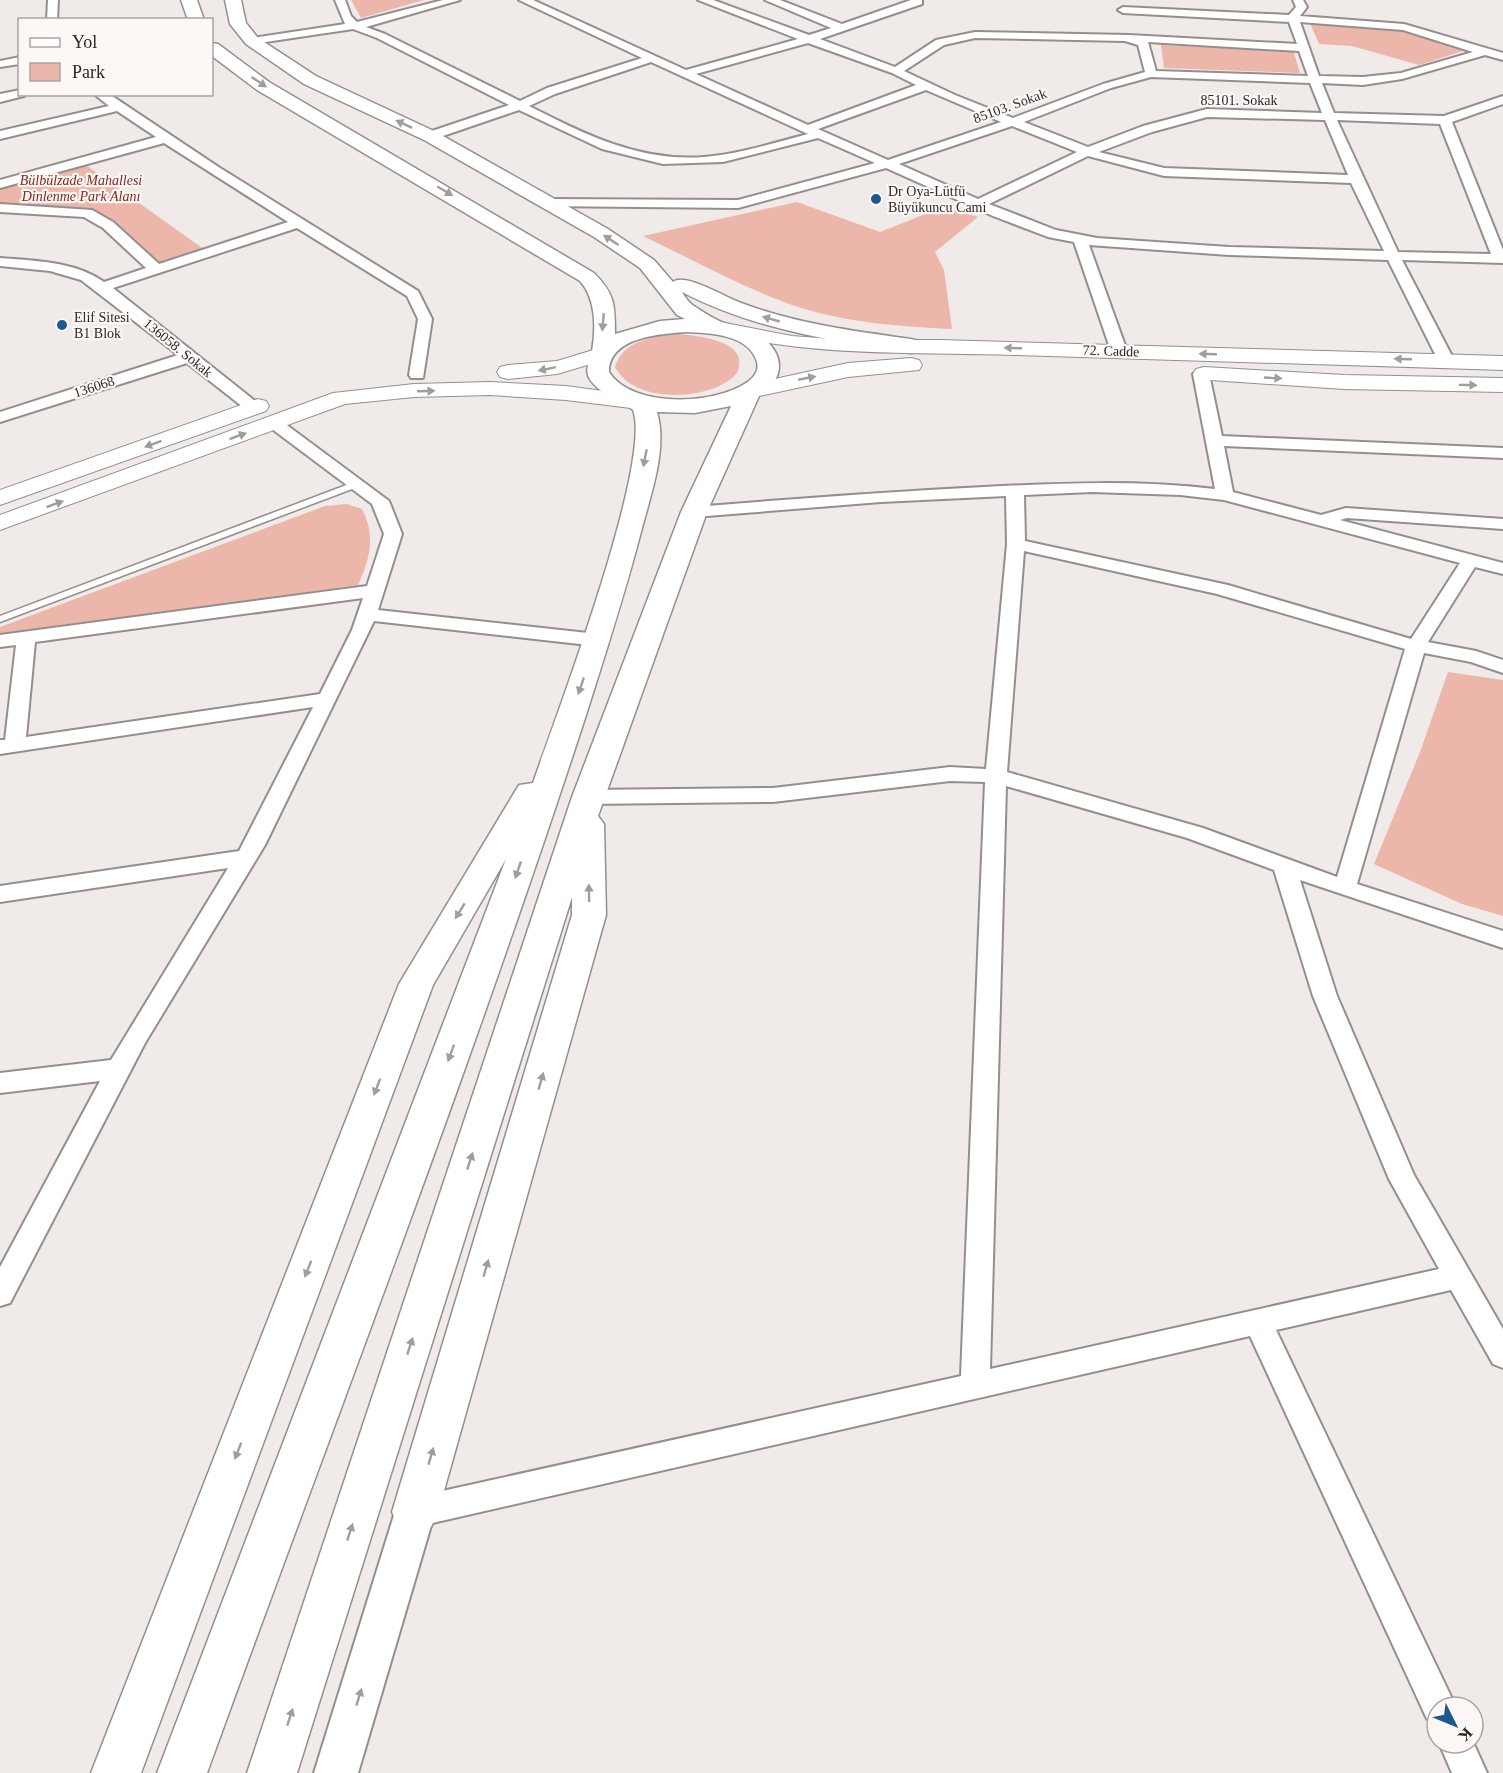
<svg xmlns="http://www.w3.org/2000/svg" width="1503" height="1773" font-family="'Times New Roman',serif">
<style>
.green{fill:#ecb6ab}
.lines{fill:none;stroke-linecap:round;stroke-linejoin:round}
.service-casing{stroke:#948f8e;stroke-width:3}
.minor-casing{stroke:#948f8e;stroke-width:4}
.tertiary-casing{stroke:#948f8e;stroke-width:4}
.secondary-casing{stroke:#948f8e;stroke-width:2}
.primary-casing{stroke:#948f8e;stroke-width:3}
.service{fill:#fff;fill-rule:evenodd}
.minor{fill:#fff;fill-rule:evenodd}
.tertiary{fill:#fff;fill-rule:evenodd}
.secondary{fill:#fff;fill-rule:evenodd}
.primary{fill:#fff;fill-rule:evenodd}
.oneway{fill:#9f9e9e}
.poi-dot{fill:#1b598f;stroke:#fdf8f6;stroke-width:2}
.labels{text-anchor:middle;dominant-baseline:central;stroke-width:4.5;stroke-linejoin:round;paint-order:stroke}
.far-street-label{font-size:14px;fill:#2a2828;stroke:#fdf8f6}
.far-park-label{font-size:14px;font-style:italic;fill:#832619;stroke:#fdf8f6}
.far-poi-label{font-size:14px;fill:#2a2828;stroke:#fdf8f6;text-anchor:start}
</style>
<rect width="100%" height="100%" fill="#f0eae9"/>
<!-- green -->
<g class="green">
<polygon points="351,0 424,0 361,18"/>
<polygon points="1309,21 1397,29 1466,50 1419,65 1352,46 1319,44"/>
<polygon points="1161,45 1293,50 1300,73 1164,68"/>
<polygon points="86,165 205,250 160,265 88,210 0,205 0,188"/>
<path d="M797,202L880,232L943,207L978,217L935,252L944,270L952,329C892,326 833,322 776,299C731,281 687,257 643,236Z"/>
<path d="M677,334C694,335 746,340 739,367C738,373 733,378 728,381C699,401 633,402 615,367C623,340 653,337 677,334Z"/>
<path d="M347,504L362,509C376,536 370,559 358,585L0,636V627L325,506Z"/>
<polygon points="1448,672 1503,680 1503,916 1462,904 1374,864 1420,752"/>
</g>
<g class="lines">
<!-- service casing -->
<g class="service-casing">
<polygon id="service" points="357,481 360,482 360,486 0,622 0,616"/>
</g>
<!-- minor casing -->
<g class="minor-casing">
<g id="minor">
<polygon points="48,0 58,0 57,20 47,20"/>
<path d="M335,0H345L351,16L357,22L443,0H460L366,27L385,34L520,101L547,88L642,58L519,0H533L686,70L798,39L698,0H713L809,35L831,28L765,0H780L842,24L911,0H922V4L820,39L895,67L936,40L975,32L1129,35L1297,44L1289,22L1123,13L1118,10L1123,7L1289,15L1296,7L1293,0H1303L1307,7L1300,16L1404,24L1503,53V60L1485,55L1402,79L1363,85L1322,83L1334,113L1444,116L1503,96V104L1452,122L1503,250V263L1402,260L1454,360L1446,365L1438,360L1388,260L1229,255L1089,245L1127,351L1119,356L1111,351L1074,242L1048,237L993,216L886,168L738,208L541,206L539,203L546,199L738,200L875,163L818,138L723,162L663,164L602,149L519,110L434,139H426V133L509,105L377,38L353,29L252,44L246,41L252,38L345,24ZM1300,22L1403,30L1473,52L1401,73L1363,77L1319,76ZM975,38L1125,41L1138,45L1145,72L1103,84L1013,118L955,95L904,71L944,45ZM1148,42L1299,51L1308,76L1156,71ZM808,43L892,73L916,85L808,125L696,74ZM651,62L808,134C773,143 739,154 704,157C640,162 584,134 529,106L555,94ZM1151,77L1310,83L1322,113L1207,109L1143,126L1088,147L1024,122L1111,88ZM926,90L1001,122L888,160L818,129ZM1207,117L1325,120L1348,175L1164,168L1099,152L1152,132ZM1337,120L1440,124L1491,254L1398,252ZM1012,126L1077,152L978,199L899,164ZM1088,156L1164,176L1351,183L1384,251L1229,247L1097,238L1056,230L989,204Z"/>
<polygon points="20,57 20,64 0,67 0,61"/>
<polygon points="20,90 20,94 24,96 0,102 0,94"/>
<path d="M94,94H109L220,168L418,291L432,319L423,378H411L409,375L418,319L407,296L297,228L113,288L260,405L262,408L260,411H248L187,363L0,422V412L178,355L81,280L50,271L0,266V258C35,261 74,261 104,282L146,268L103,228L84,217L0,212V204L92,210L113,222L159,264L288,222L164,143L0,188V180L156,137L117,111L0,139V131L109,106Z"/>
<path d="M1201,369L1209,374L1222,436L1503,448V458L1224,446L1233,492L1321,515L1346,508L1503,519V529L1347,518L1340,520L1503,563V574L1475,567L1428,642L1476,651L1503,660V673L1471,662L1424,653L1357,884L1503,931V948L1300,880L1337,996L1414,1175L1503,1329V1368L1493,1364L1451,1290L1276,1330L1456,1707H1437V1723L1427,1719L1250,1336L415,1527L404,1522L400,1512L404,1502L415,1497L961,1376L985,782L950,781L773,802L588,804L580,802L577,797L580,792L588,790L773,788L950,767L986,769L1007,544L1006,496L881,502L694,517L685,512L694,507C791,499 887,492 984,487C1061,483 1138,480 1215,489L1193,374ZM1092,492L1180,495L1224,500L1460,563L1411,639L1228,585L1025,541L1024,495ZM1024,551L1217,594L1405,649L1337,877L1203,828L1007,772ZM1006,786L1187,838L1274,870L1313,996L1389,1179L1439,1269L990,1369Z"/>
<path d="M274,418L280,420L389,501L402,534L378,610L597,634L607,640L597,646L374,621L265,845L145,1043L10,1303L0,1306V1267L100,1081L0,1093V1073L111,1060L228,868L0,902V886L239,851L313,707L0,754V740H5L16,645L0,647V635L367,586L384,534L372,504L268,426L266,423ZM363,598L352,630L320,694L26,737L35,642Z"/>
<polygon points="1473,1742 1487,1773 1452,1773 1439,1743"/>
</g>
</g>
<!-- tertiary casing -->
<g class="tertiary-casing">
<polygon id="tertiary" points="415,1493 429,1499 435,1512 358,1773 314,1773 395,1512 401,1499"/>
</g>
<!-- secondary casing -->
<g class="secondary-casing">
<g id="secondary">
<path d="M720,322L792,336L844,340H939L1503,356V370C1340,365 1177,360 1014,355C913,352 812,357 713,332L709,328L713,324Z"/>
<polygon points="603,347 611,348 614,353 611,358 557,374 508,379 500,377 497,372 500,367 508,365 557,361"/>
<polygon points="911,358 919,360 922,365 919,370 848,377 750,398 742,396 739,391 742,386 848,363"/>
<polygon points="1204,367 1344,375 1503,378 1503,392 1344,389 1196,379 1193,374 1196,369"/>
<polygon points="490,382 566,386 647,397 650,402 647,407 639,409 566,400 490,395 414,397 345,404 0,530 0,515 333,393 414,384"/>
<polygon points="258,399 266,401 269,406 266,411 0,505 0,490"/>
</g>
</g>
<!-- primary casing -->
<g class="primary-casing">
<g id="primary">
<polygon points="181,0 197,0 204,20 188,20"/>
<path d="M225,0H241L246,23L258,38L316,76L436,132L608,229L654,260L673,282C685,272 728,299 744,304C798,324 855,331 911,339L919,341L922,346L919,351L911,353C832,341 753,329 682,292C685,297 689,303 694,306C703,312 717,321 727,324C739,328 752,329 762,337C785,355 785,379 760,394L707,512L598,816L604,824L606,915L438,1512L431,1527L415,1534L399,1527L392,1512L572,915V897L297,1773H247L572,797L681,512L731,406L695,413L657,412C668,450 650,496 641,532C625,593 606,652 587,712C471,1069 335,1420 207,1773H157L506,859L433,985L141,1773H91L399,984L519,785L533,783C555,719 653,462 633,410C620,399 601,395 591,381C583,369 590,364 592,351C596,328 596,299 580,281L257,90L212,56V43L218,44L269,82L594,273C615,294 615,305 615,334L660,321L685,319L677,315L640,268L594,237L424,140L304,84L246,44L230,24ZM686,332C709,333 749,334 757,362C759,370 755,376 749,381C717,405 633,409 609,372C609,337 660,334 686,332Z"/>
</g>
</g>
<!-- service -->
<use href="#service" class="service"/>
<!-- minor -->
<use href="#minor" class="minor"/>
<!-- tertiary -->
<use href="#tertiary" class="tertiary"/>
<!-- secondary -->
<use href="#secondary" class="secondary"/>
<!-- primary -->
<use href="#primary" class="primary"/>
</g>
<!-- one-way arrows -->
<defs><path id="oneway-solid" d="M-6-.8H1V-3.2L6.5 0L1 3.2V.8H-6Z" transform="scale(1.5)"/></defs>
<g class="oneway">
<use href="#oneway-solid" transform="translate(259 82) rotate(34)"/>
<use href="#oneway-solid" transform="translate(404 124) rotate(-155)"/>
<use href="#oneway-solid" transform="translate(445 191) rotate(30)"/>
<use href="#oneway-solid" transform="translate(611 240) rotate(-147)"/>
<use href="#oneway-solid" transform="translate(771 319) rotate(-164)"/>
<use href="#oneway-solid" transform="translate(603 322) rotate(95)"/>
<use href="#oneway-solid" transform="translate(1013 348) rotate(-178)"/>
<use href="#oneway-solid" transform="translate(1208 354) rotate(-178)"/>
<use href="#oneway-solid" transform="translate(1403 359) rotate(-178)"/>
<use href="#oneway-solid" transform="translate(547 369) rotate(168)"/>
<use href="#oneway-solid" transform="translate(807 378) rotate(-11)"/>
<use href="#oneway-solid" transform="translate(1273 378) rotate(3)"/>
<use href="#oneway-solid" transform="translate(1468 385) rotate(1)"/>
<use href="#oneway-solid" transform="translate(426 391) rotate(-2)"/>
<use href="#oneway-solid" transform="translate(238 436) rotate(-20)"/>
<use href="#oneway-solid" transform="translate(153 444) rotate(160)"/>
<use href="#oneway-solid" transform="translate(645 458) rotate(101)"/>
<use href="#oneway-solid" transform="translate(55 504) rotate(-20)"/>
<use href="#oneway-solid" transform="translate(581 686) rotate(109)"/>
<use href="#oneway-solid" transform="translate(518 870) rotate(109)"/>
<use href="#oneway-solid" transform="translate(589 893) rotate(-91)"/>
<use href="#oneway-solid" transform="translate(460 911) rotate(121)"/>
<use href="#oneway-solid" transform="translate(451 1053) rotate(110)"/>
<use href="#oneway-solid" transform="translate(541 1081) rotate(-74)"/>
<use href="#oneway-solid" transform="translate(377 1087) rotate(111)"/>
<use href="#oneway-solid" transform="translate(470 1161) rotate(-72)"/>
<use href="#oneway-solid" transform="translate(486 1268) rotate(-74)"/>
<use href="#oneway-solid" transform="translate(308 1269) rotate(111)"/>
<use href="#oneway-solid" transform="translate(410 1346) rotate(-72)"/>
<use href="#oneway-solid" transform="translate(238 1451) rotate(111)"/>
<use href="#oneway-solid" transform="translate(431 1456) rotate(-74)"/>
<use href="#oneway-solid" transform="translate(350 1532) rotate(-72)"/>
<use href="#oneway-solid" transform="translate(359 1697) rotate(-73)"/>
<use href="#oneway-solid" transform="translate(290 1717) rotate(-72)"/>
</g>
<!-- markers -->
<g class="poi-dot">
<circle cx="876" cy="199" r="6"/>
<circle cx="62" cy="325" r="6"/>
</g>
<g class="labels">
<!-- far-street labels -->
<g class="far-street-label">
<text x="1239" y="100">85101. Sokak</text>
<text transform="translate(1010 106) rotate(-20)">85103. Sokak</text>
<text transform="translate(178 348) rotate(39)">136058. Sokak</text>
<text transform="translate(1111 351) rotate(2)">72. Cadde</text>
<text transform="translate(94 387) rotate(-18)">136068</text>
</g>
<!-- far-park labels -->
<g class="far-park-label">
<text x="81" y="180">Bülbülzade Mahallesi<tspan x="81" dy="16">Dinlenme Park Alanı</tspan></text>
</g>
<!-- far-poi labels -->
<g class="far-poi-label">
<text x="888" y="191">Dr Oya-Lütfü<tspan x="888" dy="16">Büyükuncu Cami</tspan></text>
<text x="74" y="317">Elif Sitesi<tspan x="74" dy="16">B1 Blok</tspan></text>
</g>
</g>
<!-- legend -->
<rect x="18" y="18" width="195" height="78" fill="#fdf8f6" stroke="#a9a5a4" stroke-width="1.5"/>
<rect x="30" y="38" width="30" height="9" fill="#ffffff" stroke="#a9a5a4" stroke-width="1.5"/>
<text x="72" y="48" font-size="18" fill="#2a2828">Yol</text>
<rect x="30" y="63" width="30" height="18" fill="#ecb6ab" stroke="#a9a5a4" stroke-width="1.5"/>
<text x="72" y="78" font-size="18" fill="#2a2828">Park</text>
<!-- north arrow -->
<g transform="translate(1455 1725) rotate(133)"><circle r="28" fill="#fdf8f6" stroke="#a9a5a4" stroke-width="1.5"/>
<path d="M0-4.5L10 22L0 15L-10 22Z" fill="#1b598f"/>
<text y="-9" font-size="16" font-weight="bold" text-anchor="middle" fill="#2a2828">K</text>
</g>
</svg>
